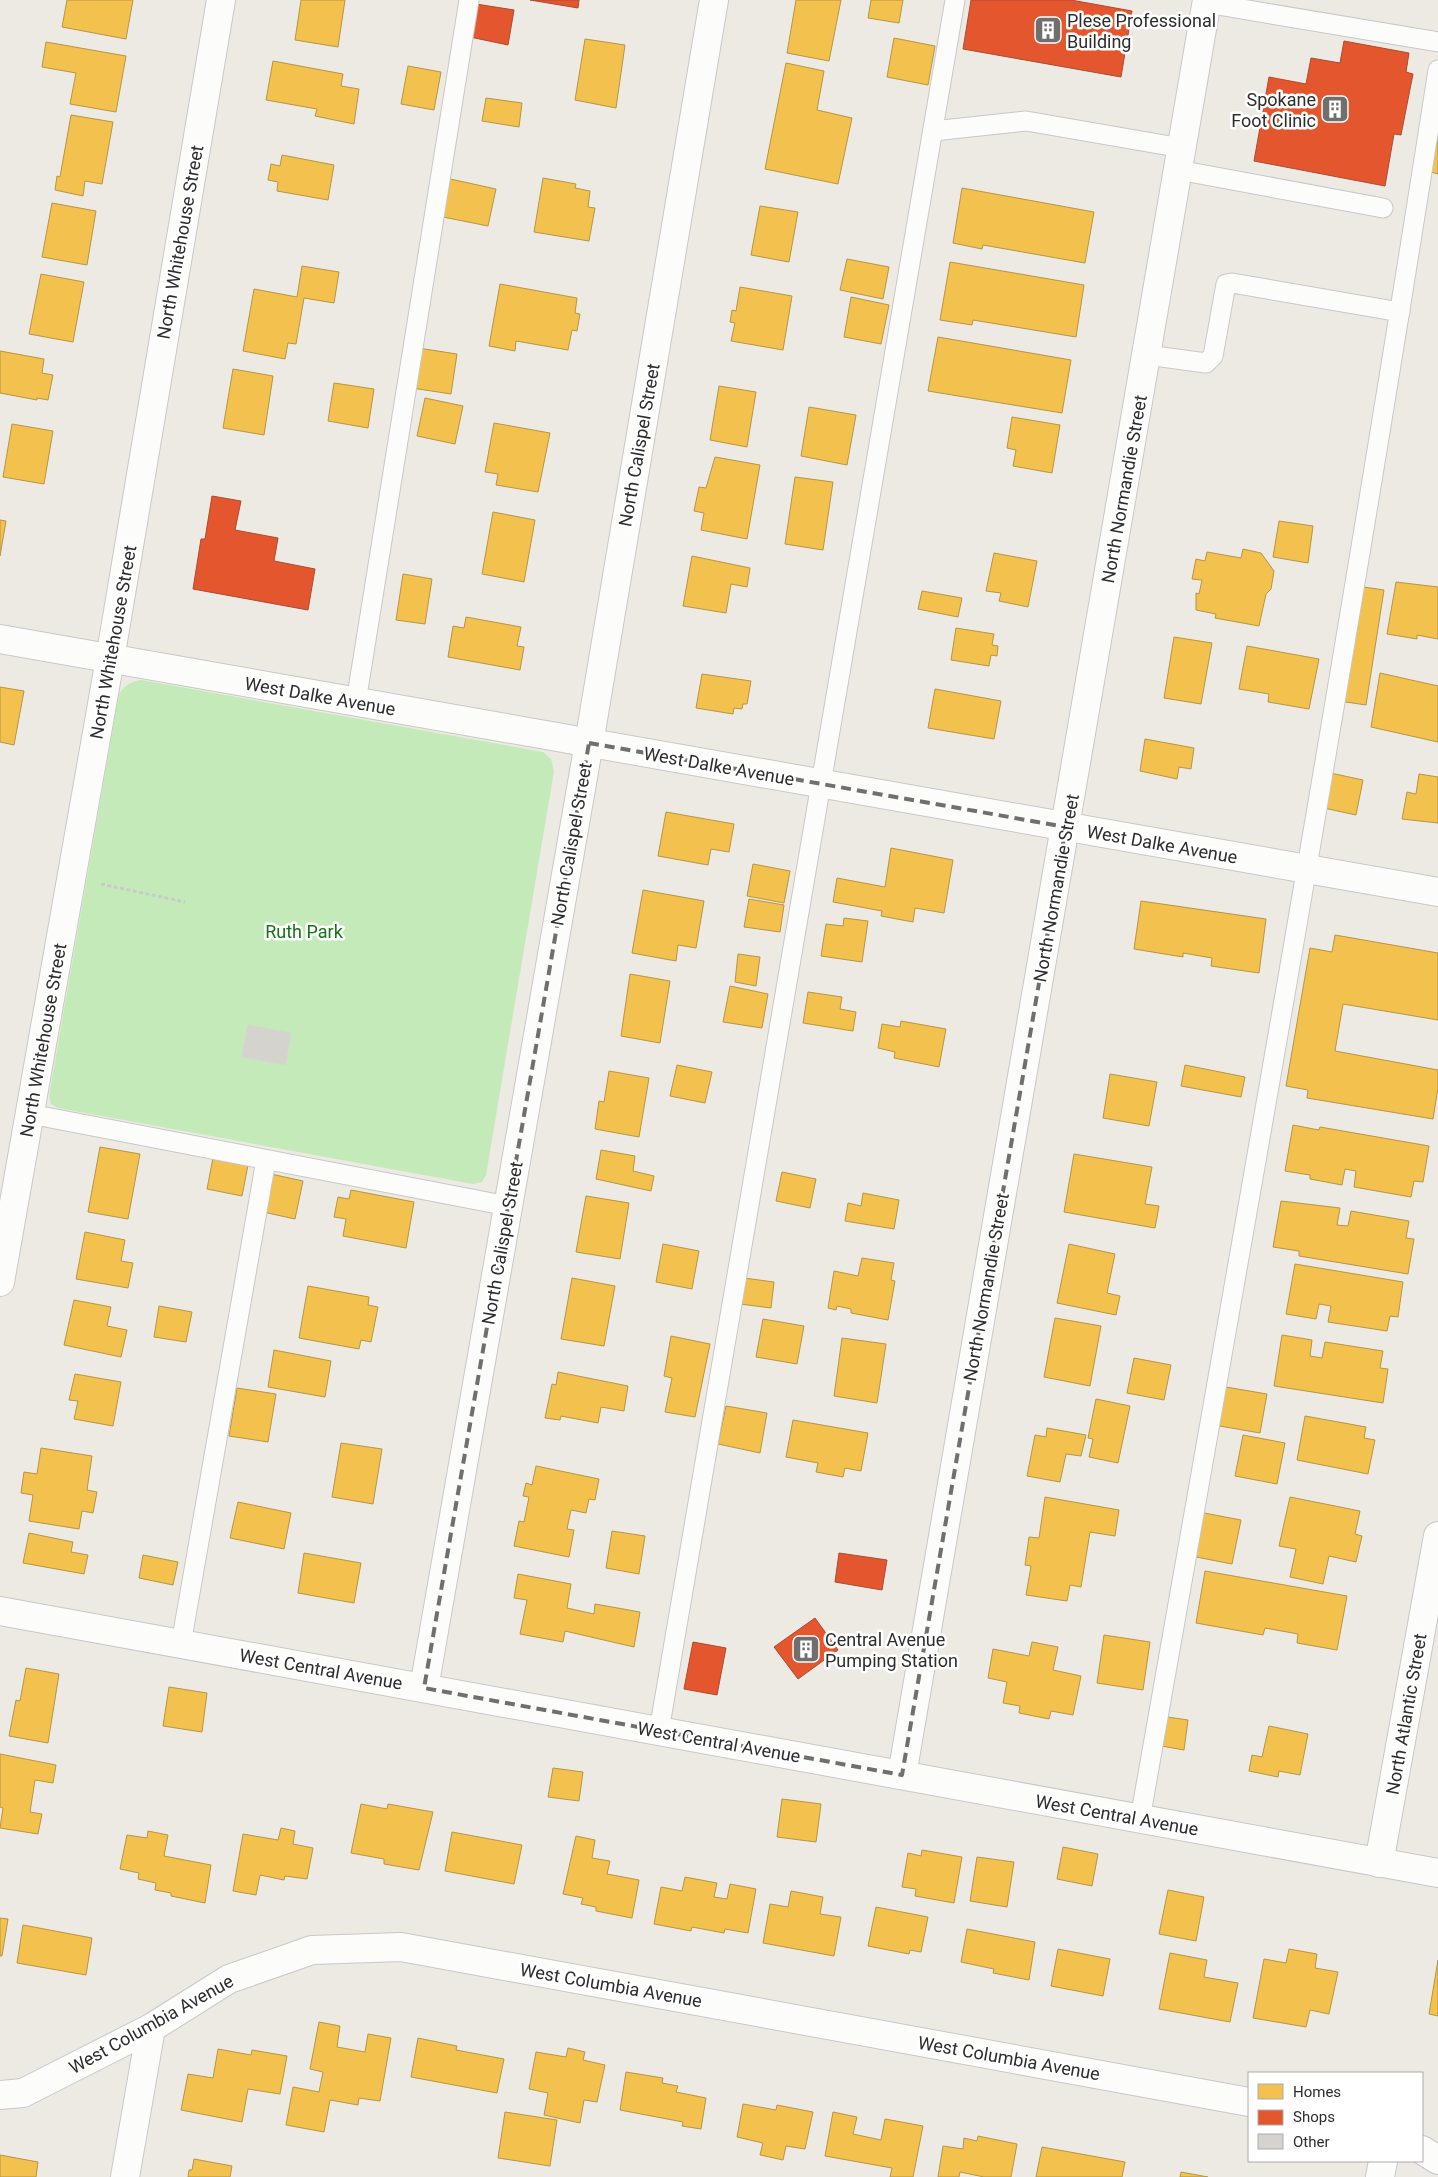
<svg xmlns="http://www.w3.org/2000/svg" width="1438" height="2177" font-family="Roboto,sans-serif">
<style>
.green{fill:#c5eab9}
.homes{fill:#f2c14e;stroke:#b79544}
.shops{fill:#e4572e;stroke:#ad4a2e}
.building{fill:#d5d3ce;stroke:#d7d5cf}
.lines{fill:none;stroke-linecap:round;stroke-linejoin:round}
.lane-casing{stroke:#c9c8c8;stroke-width:21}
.street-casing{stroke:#c9c8c8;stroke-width:30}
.secondary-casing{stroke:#c9c8c8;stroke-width:30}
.path{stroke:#cacac9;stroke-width:3;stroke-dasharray:4 2.5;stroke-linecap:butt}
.lane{stroke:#fcfcfb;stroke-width:19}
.street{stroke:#fcfcfb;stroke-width:28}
.secondary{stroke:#fcfcfb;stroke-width:28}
.marked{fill:none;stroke:#706f6d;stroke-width:4;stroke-dasharray:10 6;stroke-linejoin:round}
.labels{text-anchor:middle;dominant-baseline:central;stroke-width:5;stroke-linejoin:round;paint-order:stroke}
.poi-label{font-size:18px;fill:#2d2d2d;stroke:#fff;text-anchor:start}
.street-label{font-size:18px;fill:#2d2d2d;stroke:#fff}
.park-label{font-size:18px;fill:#177315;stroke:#fff}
</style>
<rect width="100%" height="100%" fill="#eceae3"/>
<!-- green -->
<path class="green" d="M141,680L543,752L551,759L554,771L486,1175L482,1182L473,1184L58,1108L51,1104L49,1096L119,694C125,685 130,682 141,680Z"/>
<!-- homes -->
<g class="homes">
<polygon points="67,0 133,0 126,39 62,27"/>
<polygon points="301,0 345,0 338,47 295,40"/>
<polygon points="796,0 841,0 829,61 787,53"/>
<polygon points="871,0 903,0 899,23 868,18"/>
<polygon points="894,38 935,46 928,85 887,77"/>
<polygon points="585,39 625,45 616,108 575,100"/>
<polygon points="46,42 126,56 116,112 70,104 76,73 42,67"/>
<polygon points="273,61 343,74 341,86 359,89 354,124 315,116 317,109 266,100"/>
<polygon points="786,63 824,71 817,110 852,118 838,184 765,169"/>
<polygon points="408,66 441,72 434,110 401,104"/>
<polygon points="486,98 522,103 519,127 482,121"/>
<polygon points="71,115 113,122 102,184 85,181 83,196 55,190 57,176 60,177"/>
<polygon points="1438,137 1438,174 1431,172"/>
<polygon points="282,155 334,165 328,200 277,191 278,182 268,180 271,164 280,166"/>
<polygon points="446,178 496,189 488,226 438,216"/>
<polygon points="543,178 576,184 575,188 590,191 588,207 595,208 589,241 534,232"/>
<polygon points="962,188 1094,212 1085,263 983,245 982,249 953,243"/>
<polygon points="52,203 96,211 87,265 42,257"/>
<polygon points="760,206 798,212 789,262 751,255"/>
<polygon points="847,259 889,267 883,299 840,290"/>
<polygon points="950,262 1084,285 1076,337 973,320 972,325 940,320"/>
<polygon points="302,266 339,272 334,303 304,298 296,344 288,343 285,359 243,351 254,289 297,297"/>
<polygon points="41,274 84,282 73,342 29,334"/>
<polygon points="500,284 577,298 575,313 580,314 577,331 572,330 568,350 516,341 515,351 489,346"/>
<polygon points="740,287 792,296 783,350 731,341 735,323 730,322 732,310 736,311"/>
<polygon points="851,297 889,305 881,344 844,337"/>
<polygon points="938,337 1071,360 1062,413 928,391"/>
<polygon points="418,348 457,354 451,394 412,388"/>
<polygon points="0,351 44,359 42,373 53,375 48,400 37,398 37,400 0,393"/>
<polygon points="233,369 273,376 264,435 223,428"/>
<polygon points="334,383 374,389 368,428 328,421"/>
<polygon points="719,386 756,392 747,447 710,440"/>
<polygon points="425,398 463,406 455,444 417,436"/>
<polygon points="809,407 856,415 847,465 801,456"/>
<polygon points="1012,417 1060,425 1052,473 1013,466 1016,450 1007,448"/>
<polygon points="494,423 550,433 538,492 496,485 498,474 485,472"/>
<polygon points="12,424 53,431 44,484 3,477"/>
<polygon points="715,457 760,465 747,539 701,530 704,513 694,511 699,487 706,488"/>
<polygon points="795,477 833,482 823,550 785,544"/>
<polygon points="493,512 535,520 524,582 482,574"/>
<polygon points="0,520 6,521 0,556"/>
<polygon points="1279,521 1313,526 1308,563 1273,557"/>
<polygon points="1243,549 1261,553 1274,571 1271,589 1266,594 1259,626 1215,618 1216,614 1196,610 1196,593 1199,594 1202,580 1192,579 1196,559 1205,561 1207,552 1241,558"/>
<polygon points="994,553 1037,561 1028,607 999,601 1001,593 986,591"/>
<polygon points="692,556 750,568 747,587 731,584 726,613 683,606"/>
<polygon points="403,574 432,579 425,624 396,620"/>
<polygon points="1396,582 1438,587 1438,639 1417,635 1417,639 1387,634"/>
<polygon points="1357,586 1384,590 1366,705 1339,701"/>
<polygon points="922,591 962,598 958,617 918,609"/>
<polygon points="466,617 521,627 517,646 524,647 520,670 448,657 453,626 464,628"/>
<polygon points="956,628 994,634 992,645 998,646 997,656 991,655 989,666 951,660"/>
<polygon points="1174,637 1212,643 1201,704 1164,698"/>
<polygon points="1247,646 1319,659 1309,709 1268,702 1269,694 1239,689"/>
<polygon points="1380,673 1438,686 1438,742 1371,727"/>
<polygon points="702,674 751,681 747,704 743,704 742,709 734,708 733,714 696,708"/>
<polygon points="0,687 24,691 14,745 0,742"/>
<polygon points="935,689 1001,701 994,739 928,728"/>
<polygon points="1145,739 1194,748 1191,769 1179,767 1177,779 1140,771"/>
<polygon points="1326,772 1363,780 1356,815 1319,807"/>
<polygon points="1419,774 1438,777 1438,823 1402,819 1407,792 1416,794"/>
<polygon points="666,812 734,824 729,852 711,849 708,865 658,856"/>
<polygon points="891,848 953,860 944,913 915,908 913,922 881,916 882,911 833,902 837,878 885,887"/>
<polygon points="753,864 790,871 784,903 747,896"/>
<polygon points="643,890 704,901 696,948 678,945 676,961 632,953"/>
<polygon points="749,899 784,905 780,932 744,927"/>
<polygon points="1141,901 1266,919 1259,973 1211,966 1212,958 1183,953 1183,957 1134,949"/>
<polygon points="844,918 868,921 862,962 821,956 826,924 843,926"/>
<polygon points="1335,935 1438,953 1438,1020 1343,1004 1335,1051 1438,1070 1438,1088 1433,1119 1307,1098 1308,1090 1286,1086 1310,948 1332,952"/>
<polygon points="738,954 760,957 756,986 735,982"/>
<polygon points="630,974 670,981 660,1043 621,1036"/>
<polygon points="730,986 768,994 762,1028 723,1022"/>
<polygon points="808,992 842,997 840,1009 856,1012 853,1031 803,1023"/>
<polygon points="901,1021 946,1029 939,1067 894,1058 895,1052 878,1048 882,1024 900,1027"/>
<polygon points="677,1065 712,1072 705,1103 670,1096"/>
<polygon points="1185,1065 1245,1077 1241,1097 1181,1086"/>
<polygon points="609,1071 649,1078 639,1137 595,1129 599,1101 604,1102"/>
<polygon points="1110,1074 1157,1082 1149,1126 1103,1118"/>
<polygon points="1293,1125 1319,1130 1320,1127 1429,1146 1423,1182 1414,1181 1411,1197 1354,1187 1356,1171 1345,1169 1342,1185 1310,1179 1310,1175 1285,1171"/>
<polygon points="100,1147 140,1154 128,1219 88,1212"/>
<polygon points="601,1150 635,1156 633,1171 654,1176 651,1191 596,1179"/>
<polygon points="1074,1154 1152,1167 1145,1204 1159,1206 1155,1228 1064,1212"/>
<polygon points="213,1158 248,1165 242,1196 207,1189"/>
<polygon points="782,1172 816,1179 810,1208 776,1201"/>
<polygon points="271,1174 303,1181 295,1219 263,1212"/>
<polygon points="351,1190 414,1202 406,1248 343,1236 346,1219 334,1217 338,1197 349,1199"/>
<polygon points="863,1193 899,1200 894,1229 845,1221 848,1203 861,1206"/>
<polygon points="586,1196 629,1203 620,1259 576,1252"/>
<polygon points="1281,1201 1340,1208 1337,1225 1348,1226 1351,1211 1409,1221 1406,1238 1414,1239 1408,1274 1299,1256 1299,1251 1273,1247"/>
<polygon points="85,1232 125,1240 121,1261 133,1263 128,1288 76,1279"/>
<polygon points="663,1244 699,1251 692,1289 656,1282"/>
<polygon points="1069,1244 1115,1254 1107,1293 1120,1296 1116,1315 1057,1303"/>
<polygon points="862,1258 894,1263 891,1280 895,1281 888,1320 851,1313 851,1309 837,1306 836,1310 828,1308 834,1271 858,1276"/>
<polygon points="1295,1264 1403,1282 1398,1317 1390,1316 1387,1331 1328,1322 1331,1306 1319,1304 1316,1319 1286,1314"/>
<polygon points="572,1278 615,1286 604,1346 561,1339"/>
<polygon points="744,1278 774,1282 771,1308 740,1304"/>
<polygon points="308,1286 369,1297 368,1305 378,1307 371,1342 361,1340 359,1349 299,1338"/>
<polygon points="74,1300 111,1307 107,1326 127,1330 121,1357 64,1345"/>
<polygon points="159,1306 192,1312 186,1342 154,1337"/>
<polygon points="1055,1318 1101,1326 1090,1386 1044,1377"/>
<polygon points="763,1319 804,1326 797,1364 756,1357"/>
<polygon points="1282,1335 1312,1340 1310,1356 1322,1358 1325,1342 1383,1351 1380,1368 1388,1369 1383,1403 1274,1386"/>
<polygon points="671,1336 710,1344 695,1417 665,1412 672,1378 664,1376"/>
<polygon points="842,1338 886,1344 877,1403 834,1396"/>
<polygon points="274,1350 331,1361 325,1397 268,1387"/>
<polygon points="1134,1358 1171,1365 1164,1400 1127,1393"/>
<polygon points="558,1372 628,1386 624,1411 601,1407 598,1423 561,1416 560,1420 545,1418 552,1384 556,1385"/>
<polygon points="75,1374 121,1382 113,1426 74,1419 78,1401 69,1400"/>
<polygon points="1220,1386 1267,1394 1260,1433 1214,1425"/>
<polygon points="237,1388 276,1394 268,1442 229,1436"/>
<polygon points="1096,1399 1130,1406 1118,1463 1089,1457 1093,1439 1088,1438"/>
<polygon points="726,1406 767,1413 760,1453 718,1444"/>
<polygon points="1305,1416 1366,1427 1364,1438 1375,1440 1368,1474 1297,1460"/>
<polygon points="793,1420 868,1433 861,1471 845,1468 843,1477 816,1472 818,1463 786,1457"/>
<polygon points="1047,1428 1086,1435 1081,1456 1066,1454 1060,1482 1027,1476 1035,1435 1046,1437"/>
<polygon points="1243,1435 1285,1443 1277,1484 1235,1476"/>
<polygon points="341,1443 382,1449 373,1504 332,1497"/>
<polygon points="41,1448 92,1456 87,1490 97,1492 93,1513 82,1511 79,1529 29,1521 33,1495 21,1493 24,1472 37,1474"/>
<polygon points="536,1466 599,1479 595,1500 589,1499 586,1513 571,1510 567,1529 574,1530 569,1557 514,1546 519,1521 524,1522 529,1497 523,1496 526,1483 532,1485"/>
<polygon points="1045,1497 1119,1510 1115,1536 1090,1532 1081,1587 1070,1585 1067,1601 1026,1595 1031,1566 1025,1565 1029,1537 1039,1538"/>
<polygon points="1290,1497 1360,1511 1355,1534 1362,1536 1356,1562 1329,1556 1323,1584 1290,1577 1296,1549 1279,1546"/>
<polygon points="238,1502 291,1513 284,1549 230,1538"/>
<polygon points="1199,1512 1241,1520 1232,1564 1191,1556"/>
<polygon points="612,1531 645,1536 639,1574 606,1568"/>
<polygon points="29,1533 73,1542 71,1552 88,1555 84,1574 23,1563"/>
<polygon points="304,1553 361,1563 354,1603 298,1593"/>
<polygon points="143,1555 178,1562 173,1585 139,1578"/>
<polygon points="1205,1571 1347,1596 1337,1650 1297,1643 1298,1634 1265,1628 1263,1635 1196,1623"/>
<polygon points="518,1574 571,1584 567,1608 594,1614 595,1604 640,1612 634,1647 565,1631 563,1642 520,1634 527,1600 514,1598"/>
<polygon points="1104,1635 1150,1642 1143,1690 1097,1683"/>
<polygon points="1032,1642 1058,1647 1053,1670 1081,1676 1073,1715 1051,1711 1049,1719 1019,1713 1020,1706 1003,1703 1007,1682 988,1678 993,1649 1029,1656"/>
<polygon points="26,1668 59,1674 48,1743 9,1736 16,1700 20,1701"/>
<polygon points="169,1687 207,1693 202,1732 163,1726"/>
<polygon points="1161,1716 1188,1720 1184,1750 1156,1745"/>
<polygon points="1269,1726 1308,1734 1300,1775 1279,1771 1278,1777 1249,1771 1252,1755 1262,1757"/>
<polygon points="0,1754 56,1765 53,1783 35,1780 30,1812 42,1814 38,1834 0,1828 3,1808 0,1807"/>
<polygon points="553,1768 583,1772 579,1801 548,1797"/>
<polygon points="782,1799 821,1804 816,1842 777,1837"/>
<polygon points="361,1804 387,1809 388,1804 433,1812 419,1870 384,1864 384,1859 351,1853"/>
<polygon points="281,1828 295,1831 293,1844 313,1848 307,1879 285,1876 284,1880 260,1875 256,1895 233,1891 243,1834 278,1840"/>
<polygon points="148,1831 168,1835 164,1856 211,1865 205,1903 171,1896 171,1893 155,1890 156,1883 138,1879 139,1873 120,1869 127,1835 147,1838"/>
<polygon points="452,1832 522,1845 514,1884 445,1871"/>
<polygon points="576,1836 595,1840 592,1858 610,1861 607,1874 639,1880 632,1918 596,1911 596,1907 581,1904 583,1898 563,1894"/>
<polygon points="1063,1847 1098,1854 1092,1886 1057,1879"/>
<polygon points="922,1850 962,1857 954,1903 915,1896 916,1889 902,1887 908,1853 921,1856"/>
<polygon points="977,1857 1014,1862 1007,1907 970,1901"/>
<polygon points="685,1877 717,1883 714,1897 727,1899 730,1884 756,1889 748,1933 725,1929 724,1933 692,1927 691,1931 654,1924 661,1887 682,1891"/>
<polygon points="1168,1890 1204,1897 1196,1941 1159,1934"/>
<polygon points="791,1891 823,1897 820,1914 841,1917 834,1956 763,1943 770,1904 788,1907"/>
<polygon points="876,1907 928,1917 921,1952 910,1950 909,1954 868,1946"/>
<polygon points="0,1918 8,1919 2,1956 0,1956"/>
<polygon points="23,1925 92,1938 86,1975 17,1963"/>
<polygon points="967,1929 1035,1942 1029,1980 993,1973 994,1969 961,1962"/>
<polygon points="1058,1949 1110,1959 1103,1996 1051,1986"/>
<polygon points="1289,1949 1317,1954 1315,1968 1338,1972 1329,2014 1310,2010 1306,2027 1253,2018 1264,1959 1286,1963"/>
<polygon points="1170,1953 1207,1960 1204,1977 1238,1983 1230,2022 1159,2009"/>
<polygon points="1438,1960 1438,2016 1429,2014"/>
<polygon points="319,2022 340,2026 337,2047 365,2052 368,2034 391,2038 380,2101 359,2098 358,2105 330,2100 324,2132 286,2125 293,2087 319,2092 323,2072 310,2069"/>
<polygon points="418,2038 457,2046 456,2050 504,2059 497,2093 411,2077"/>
<polygon points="568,2048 585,2052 583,2060 605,2065 597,2102 584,2100 580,2123 544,2115 548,2093 529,2089 536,2052 566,2057"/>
<polygon points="218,2049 251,2055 252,2050 287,2056 280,2094 248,2089 242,2122 181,2110 188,2074 213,2078"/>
<polygon points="626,2072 663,2078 662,2083 678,2086 676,2092 706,2098 701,2129 682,2126 683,2122 620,2110"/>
<polygon points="743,2104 776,2110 777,2105 813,2112 805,2149 786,2146 783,2160 760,2155 763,2143 737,2137"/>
<polygon points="505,2112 557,2120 550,2166 498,2158"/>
<polygon points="833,2112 857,2117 853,2134 881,2140 885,2119 923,2126 913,2177 890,2177 892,2168 825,2156"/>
<polygon points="978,2136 1017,2144 1011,2177 984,2177 960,2172 959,2177 938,2177 943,2146 963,2149 964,2138 977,2141"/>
<polygon points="1042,2147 1125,2162 1122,2177 1036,2177"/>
<polygon points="0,2155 38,2162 36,2177 0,2177"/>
<polygon points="194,2159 232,2166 230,2177 188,2177 189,2170 192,2170"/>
<polygon points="1181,2172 1208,2177 1180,2177"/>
</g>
<!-- shops -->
<g class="shops">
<polygon points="530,0 579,0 578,8"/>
<polygon points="971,0 1071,0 1132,11 1121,77 963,49"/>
<polygon points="476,4 514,10 508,45 470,37"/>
<polygon points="1344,41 1409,53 1406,72 1413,74 1401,135 1394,134 1385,186 1254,161 1269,77 1306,84 1311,58 1340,63"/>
<polygon points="212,496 241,501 235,530 278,538 274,561 315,569 308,610 193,589 201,539 205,539"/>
<polygon points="839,1553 887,1560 882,1590 835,1582"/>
<polygon points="815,1618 838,1650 798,1679 774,1647"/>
<polygon points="693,1642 726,1648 717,1695 684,1689"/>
</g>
<!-- building -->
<polygon class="building" points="248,1025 291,1033 285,1065 242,1057"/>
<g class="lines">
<!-- lane casing -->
<g class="lane-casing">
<g id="lane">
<polyline points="1206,3 1438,42"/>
<polyline points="933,131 1026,121 1182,148"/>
<polyline points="1178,170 1383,208"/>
<polyline points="1147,355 1206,363 1213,356 1226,284 1232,283 1400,312"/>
<polyline points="356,702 469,0"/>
<polyline points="30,1114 508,1206"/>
<polyline points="181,1644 266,1160"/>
<polyline points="659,1731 955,0"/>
<path d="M1140,1819C1243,1237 1347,654 1438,70"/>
</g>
</g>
<!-- street casing -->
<g class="street-casing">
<g id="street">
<polyline points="0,639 1438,892"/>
<polyline points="0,1282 110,659 221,0"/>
<polyline points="424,1688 589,743 714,0"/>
<polyline points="902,1775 1207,0"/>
<polyline points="1379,1863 1438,1536"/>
<polyline points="0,2095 23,2093 151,2028 229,1979 312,1950 401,1947 1249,2102"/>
<polyline points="1422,2150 1438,2160"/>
<polyline points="125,2177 151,2028"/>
<polyline points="1380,2177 1383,2161"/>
</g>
</g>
<!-- secondary casing -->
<g class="secondary-casing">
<polyline id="secondary" points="0,1611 1438,1873"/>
</g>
<!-- path -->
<polyline class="path" points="101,884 185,902"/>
<!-- lane -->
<use href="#lane" class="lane"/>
<!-- street -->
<use href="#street" class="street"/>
<!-- secondary -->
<use href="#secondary" class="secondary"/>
</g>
<!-- marked area -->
<path class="marked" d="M589,743L1066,827L902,1775L424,1688Z"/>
<!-- icons -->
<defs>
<g id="building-square" transform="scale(1.4375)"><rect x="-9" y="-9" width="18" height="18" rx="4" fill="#706f6d" stroke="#fff"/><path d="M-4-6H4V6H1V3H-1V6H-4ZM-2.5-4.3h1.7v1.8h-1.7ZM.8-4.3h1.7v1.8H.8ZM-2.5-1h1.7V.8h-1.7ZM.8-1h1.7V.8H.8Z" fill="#fff"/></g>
</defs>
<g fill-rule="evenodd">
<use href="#building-square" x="1048" y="30"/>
<use href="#building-square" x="1335" y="109"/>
<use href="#building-square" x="806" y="1649"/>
</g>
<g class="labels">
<!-- poi labels -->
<g class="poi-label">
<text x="1067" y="20">Plese Professional<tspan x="1067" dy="21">Building</tspan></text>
<text x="1316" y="99" text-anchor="end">Spokane<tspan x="1316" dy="21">Foot Clinic</tspan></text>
<text x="825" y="1639">Central Avenue<tspan x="825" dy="21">Pumping Station</tspan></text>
</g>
<!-- street labels -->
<g class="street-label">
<text transform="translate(180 242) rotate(-80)">North Whitehouse Street</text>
<text transform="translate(639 445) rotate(-80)">North Calispel Street</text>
<text transform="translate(1124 489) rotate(-80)">North Normandie Street</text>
<text transform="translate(113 642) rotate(-80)">North Whitehouse Street</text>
<text transform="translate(320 696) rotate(10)">West Dalke Avenue</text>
<text transform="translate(719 766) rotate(10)">West Dalke Avenue</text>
<text transform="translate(571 844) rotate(-80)">North Calispel Street</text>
<text transform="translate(1162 844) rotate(10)">West Dalke Avenue</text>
<text transform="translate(1056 888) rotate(-80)">North Normandie Street</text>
<text transform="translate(43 1040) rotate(-80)">North Whitehouse Street</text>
<text transform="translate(502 1243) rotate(-80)">North Calispel Street</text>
<text transform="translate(986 1287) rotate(-80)">North Normandie Street</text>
<text transform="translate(321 1669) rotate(10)">West Central Avenue</text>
<text transform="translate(1406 1714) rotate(-80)">North Atlantic Street</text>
<text transform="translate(719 1742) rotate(10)">West Central Avenue</text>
<text transform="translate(1117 1815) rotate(10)">West Central Avenue</text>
<text transform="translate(611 1985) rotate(10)">West Columbia Avenue</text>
<text transform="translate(151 2024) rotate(-29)">West Columbia Avenue</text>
<text transform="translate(1009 2058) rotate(10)">West Columbia Avenue</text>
</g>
<!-- park labels -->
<g class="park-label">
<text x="304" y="931">Ruth Park</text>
</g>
</g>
<!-- legend -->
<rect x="1248" y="2072" width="175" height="90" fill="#ffffff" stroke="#ababab"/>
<rect x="1258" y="2084" width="25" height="15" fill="#f2c14e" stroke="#ababab"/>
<text x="1293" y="2097" font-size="15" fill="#2d2d2d">Homes</text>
<rect x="1258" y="2110" width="25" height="15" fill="#e4572e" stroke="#ababab"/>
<text x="1293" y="2122" font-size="15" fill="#2d2d2d">Shops</text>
<rect x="1258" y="2134" width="25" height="15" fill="#d5d3ce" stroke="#ababab"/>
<text x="1293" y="2147" font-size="15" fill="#2d2d2d">Other</text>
</svg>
